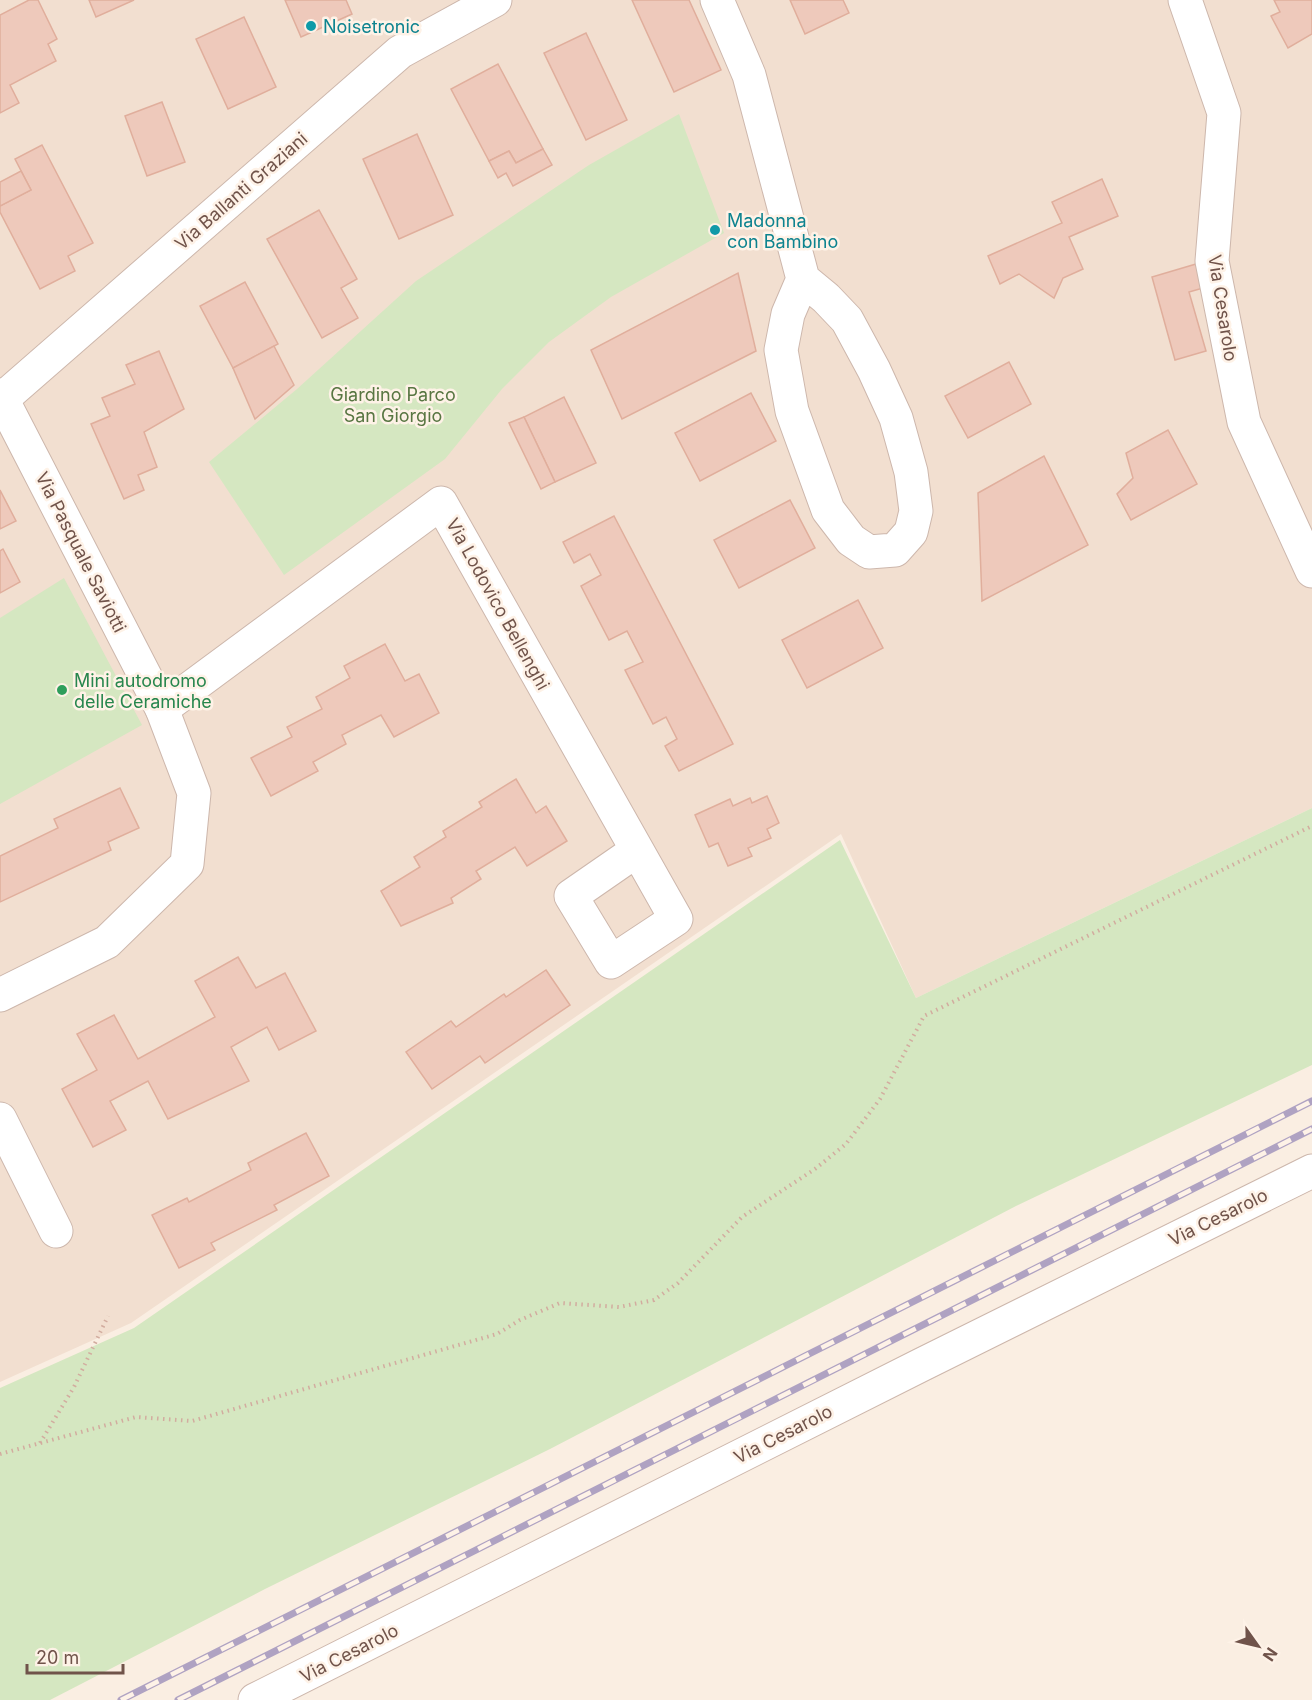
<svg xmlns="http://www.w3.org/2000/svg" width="1312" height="1700" font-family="Inter,sans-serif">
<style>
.residential{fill:#f2dfd0}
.green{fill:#d5e7c1}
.building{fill:#eec9bb;stroke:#e0ae9c;stroke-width:1.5}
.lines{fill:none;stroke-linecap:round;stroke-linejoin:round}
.minor-casing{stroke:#cdb7ac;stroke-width:35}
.path{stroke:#d2ac9f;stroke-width:4;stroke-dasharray:1.5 4.5;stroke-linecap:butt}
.minor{stroke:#fff;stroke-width:33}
.rail-casing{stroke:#afa2c2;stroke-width:7}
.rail{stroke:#fef2e7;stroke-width:4.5;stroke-dasharray:14;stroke-linecap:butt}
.culture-dot{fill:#0f9aa8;stroke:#fef2e7;stroke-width:2}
.leisure-dot{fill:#2e9e5b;stroke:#fef2e7;stroke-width:2}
.labels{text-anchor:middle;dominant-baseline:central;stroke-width:5;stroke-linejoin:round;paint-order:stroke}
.culture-label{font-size:18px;fill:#0d838f;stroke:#fef2e7;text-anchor:start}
.street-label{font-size:18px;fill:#70534a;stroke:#fef2e7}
.park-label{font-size:18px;fill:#587642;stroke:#fef2e7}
.leisure-label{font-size:18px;fill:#27864d;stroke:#fef2e7;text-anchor:start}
</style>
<rect width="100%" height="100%" fill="#faeee2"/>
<!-- residential -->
<polygon class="residential" points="0,0 1312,0 1312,808 916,998 841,834 131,1323 0,1382"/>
<!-- green -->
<g class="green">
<polygon points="679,114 724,233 611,297 549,342 502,389 445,459 284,575 209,462 297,389 416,281 589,165"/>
<polygon points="64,578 142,725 0,804 0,618"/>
<polygon points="1312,808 1312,1065 1016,1206 550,1449 265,1589 50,1700 0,1700 0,1388 134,1328 840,840 916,998"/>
</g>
<!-- building -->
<g class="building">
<polygon points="29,0 38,0 57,39 48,44 56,61 10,85 19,103 0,113 0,15"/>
<polygon points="89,0 134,0 96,17"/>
<polygon points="285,0 346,0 352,14 301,37"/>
<polygon points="632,0 689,0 721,70 674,92"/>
<polygon points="790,0 843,0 849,13 805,34"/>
<polygon points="1274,0 1312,0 1312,34 1288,48 1271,16 1280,12"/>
<polygon points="244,17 276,87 228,109 196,39"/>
<polygon points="586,33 627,120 586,140 544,53"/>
<polygon points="498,64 543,149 516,163 509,151 489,161 451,89"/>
<polygon points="162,102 185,162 147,176 125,116"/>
<polygon points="417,134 453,215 399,239 363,159"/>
<polygon points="42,145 93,243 68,256 75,271 40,289 0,212 0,206 31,190 15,159"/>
<polygon points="543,149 552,165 513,186 506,173 498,178 489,161 509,151 516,163"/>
<polygon points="21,171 31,190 0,206 0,182"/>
<polygon points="1102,179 1118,216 1069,237 1083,269 1063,278 1054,298 1019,274 1000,284 988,256 1062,223 1052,202"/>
<polygon points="319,210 357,279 341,288 358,318 322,338 267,239"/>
<polygon points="1196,264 1203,288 1189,292 1206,351 1175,360 1152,277"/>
<polygon points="738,273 756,351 622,419 591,350"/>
<polygon points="245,282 278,344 233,368 200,306"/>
<polygon points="274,346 294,385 255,419 233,368"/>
<polygon points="159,351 184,409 144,432 157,467 138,475 144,490 124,499 91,424 110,416 102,398 135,384 126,365"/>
<polygon points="1009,362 1031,404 968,438 945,396"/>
<polygon points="751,393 776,441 700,481 675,433"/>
<polygon points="564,397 596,463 555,482 524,417"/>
<polygon points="524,417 555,482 541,489 509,423"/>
<polygon points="1168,430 1197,484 1131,520 1117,494 1133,478 1126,453"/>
<polygon points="1044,456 1088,545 982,601 978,493"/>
<polygon points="0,490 16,521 0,529"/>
<polygon points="790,500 815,548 739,588 714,540"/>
<polygon points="614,516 733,744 679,771 665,746 677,739 666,717 653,724 625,670 643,662 627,631 609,640 581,586 601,575 590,554 574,563 563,542"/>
<polygon points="3,549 20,582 0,593 0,551"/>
<polygon points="858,600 883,648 807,688 782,640"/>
<polygon points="385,644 405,681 419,674 439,713 394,737 381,715 342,735 346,744 313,762 318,771 271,796 251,758 292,737 287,727 322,709 316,697 350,678 344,666"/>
<polygon points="516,779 536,813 546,806 567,841 527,866 515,847 476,871 481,879 451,898 453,903 401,926 381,891 420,867 414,857 446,837 443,831 482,807 479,802"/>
<polygon points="120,788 139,828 108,842 111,850 0,902 0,856 58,828 54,819"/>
<polygon points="767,796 779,823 767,829 771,838 748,848 752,856 728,866 718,843 709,847 695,815 730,799 733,806 750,798 752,803"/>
<polygon points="238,957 256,988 285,973 316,1031 279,1050 267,1027 231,1047 249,1081 168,1119 148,1081 110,1101 126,1130 93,1147 62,1089 97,1070 77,1034 114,1015 138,1059 215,1017 195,981"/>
<polygon points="546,970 570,1005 485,1063 480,1056 432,1089 406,1052 451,1021 456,1027 504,994 506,997"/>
<polygon points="306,1133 329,1176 274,1205 277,1210 211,1243 215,1250 179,1268 152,1215 187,1198 189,1202 251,1170 248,1163"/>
</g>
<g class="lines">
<!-- minor casing -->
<g class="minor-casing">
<g id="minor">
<polyline points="717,0 749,75 803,279 826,298 847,320 874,370 896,418 911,472 916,511 911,532 895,550 869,552 851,540 828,510 792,411 781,350 788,314 803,279"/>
<polyline points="1185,0 1224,113 1212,261 1244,422 1312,571"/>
<polyline points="0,395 162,709 194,793 187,864 107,942 0,995"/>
<polyline points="0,401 400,52 495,0"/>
<polyline points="162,709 441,503 676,919 611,962 571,896 636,851"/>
<polyline points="0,1119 56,1231"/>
<polyline points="255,1700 921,1365 1312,1171"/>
</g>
</g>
<!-- path -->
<g class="path">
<polyline points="40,1443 74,1387 108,1316"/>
<polyline points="0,1454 136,1417 192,1421 497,1334 520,1320 560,1303 619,1307 654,1300 678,1283 742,1217 815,1169 846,1144 880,1099 924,1016 1312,826"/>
</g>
<!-- minor -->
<use href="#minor" class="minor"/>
<!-- rail casing -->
<g class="rail-casing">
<g id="rail">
<polyline points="121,1700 1312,1101"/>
<polyline points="178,1700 1312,1129"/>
</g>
</g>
<!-- rail -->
<use href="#rail" class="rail"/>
</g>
<!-- markers -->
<g class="culture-dot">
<circle cx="311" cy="26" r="6"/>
<circle cx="715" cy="230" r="6"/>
</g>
<circle class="leisure-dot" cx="62" cy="690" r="6"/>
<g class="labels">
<!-- culture labels -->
<g class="culture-label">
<text x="323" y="26">Noisetronic</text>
<text x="727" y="220">Madonna<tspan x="727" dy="21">con Bambino</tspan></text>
</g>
<!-- street labels -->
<g class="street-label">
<text transform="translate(241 191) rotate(-41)">Via Ballanti Graziani</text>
<text transform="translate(1223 308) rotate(81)">Via Cesarolo</text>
<text transform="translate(81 552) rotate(63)">Via Pasquale Saviotti</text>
<text transform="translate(498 604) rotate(61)">Via Lodovico Bellenghi</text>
<text transform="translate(1218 1217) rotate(-26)">Via Cesarolo</text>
<text transform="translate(783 1434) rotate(-27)">Via Cesarolo</text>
<text transform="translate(349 1653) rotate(-27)">Via Cesarolo</text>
</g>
<!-- park labels -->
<g class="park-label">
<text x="393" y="394">Giardino Parco<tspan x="393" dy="21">San Giorgio</tspan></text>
</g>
<!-- leisure labels -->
<g class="leisure-label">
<text x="74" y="680">Mini autodromo<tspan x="74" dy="21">delle Ceramiche</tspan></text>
</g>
</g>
<!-- north arrow -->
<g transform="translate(1258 1646) rotate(124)" stroke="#fef2e7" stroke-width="4.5" paint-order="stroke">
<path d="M0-4.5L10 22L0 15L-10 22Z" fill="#70534a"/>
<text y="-9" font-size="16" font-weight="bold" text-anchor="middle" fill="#70534a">N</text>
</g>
<!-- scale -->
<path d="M27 1664v9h96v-9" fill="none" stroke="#70534a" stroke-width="3"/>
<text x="36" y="1664" font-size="18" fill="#70534a" stroke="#fef2e7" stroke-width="4.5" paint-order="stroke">20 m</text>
</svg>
